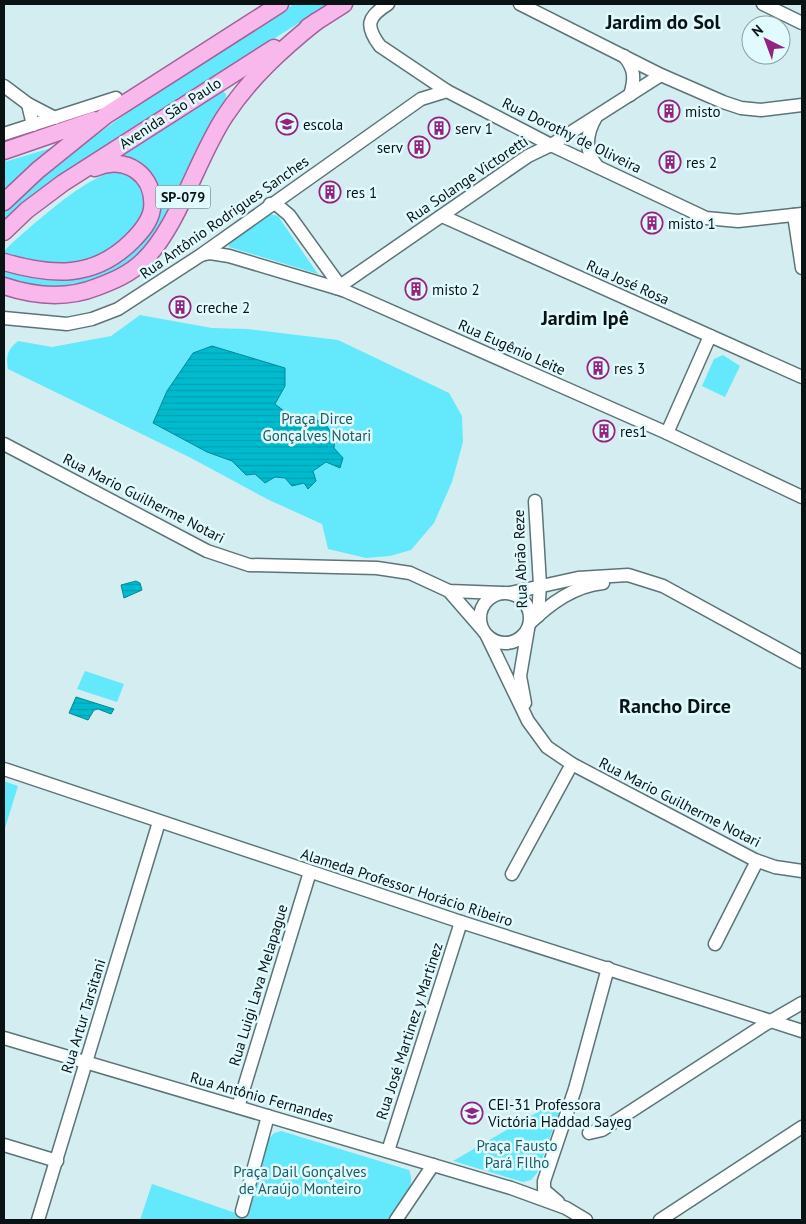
<svg xmlns="http://www.w3.org/2000/svg" width="806" height="1224" font-family="'PT Sans',sans-serif">
<style>
.green{fill:#63e9fb}
.water{fill:url(#water-rules);stroke:#038996}
.lines{fill:none;stroke-linecap:round;stroke-linejoin:round}
.minor-casing{stroke:#5d7477;stroke-width:15}
.major-casing{stroke:#a36099;stroke-width:19}
.minor{stroke:#fff;stroke-width:12}
.major{stroke:#f9b8ec;stroke-width:16}
.labels{text-anchor:middle;dominant-baseline:central;stroke-width:5;stroke-linejoin:round;paint-order:stroke}
.shield{fill:#e1fafe;stroke:#4a585a;stroke-width:1}
.shield-label{font-size:14px;font-weight:bold;fill:#0a1314}
.poi-label{font-size:15px;fill:#0a1314;stroke:#e1fafe;text-anchor:start}
.street-label{font-size:15px;fill:#0a1314;stroke:#e1fafe}
.park-label{font-size:15px;fill:#1e5b62;stroke:#e1fafe}
.district-label{font-size:20px;font-weight:bold;fill:#0a1314;stroke:#e1fafe}
</style>
<defs>
<pattern id="water-rules" width="6" height="5" patternUnits="userSpaceOnUse" patternTransform="scale(1.25)"><rect width="6" height="5" fill="#00bbce"/><path d="M0 2.5h6" fill="none" stroke="#00a0b0"/></pattern>
</defs>
<rect width="100%" height="100%" fill="#d4edf1"/>
<!-- green -->
<g class="green">
<path d="M294,4H329L121,135L66,172L4,223V210C93,130 193,68 294,4Z"/>
<polygon points="223,91 226,94 226,98 199,147 162,224 150,244 128,264 99,281 54,289 4,281 4,269 105,267 159,204 119,155"/>
<polygon points="58,146 4,189 4,162"/>
<path d="M118,171L131,174L144,188L146,214L131,235L104,257L59,268L4,256V251L10,245C34,224 88,174 118,171Z"/>
<polygon points="270,214 278,216 318,274 229,247 229,243"/>
<path d="M140,315L212,328L248,329L338,340L449,393L462,416L463,442L452,482L434,523L411,550L390,556L366,558L328,549L322,524L269,500L191,458L8,369C6,356 7,350 18,341L52,347L111,336Z"/>
<polygon points="723,355 740,366 725,397 702,386 714,359"/>
<polygon points="85,671 124,684 117,702 77,689"/>
<polygon points="4,781 18,786 5,828 4,828"/>
<polygon points="550,1105 561,1107 537,1173 531,1180 523,1182 453,1161"/>
<path d="M281,1131L409,1170C417,1188 401,1205 391,1220H140L152,1184L247,1217L268,1140L274,1133Z"/>
</g>
<!-- water -->
<g class="water">
<polygon points="212,346 285,368 285,386 275,404 298,422 312,417 326,425 335,438 334,448 343,458 340,468 326,462 313,471 316,481 308,489 304,483 292,486 285,478 275,477 265,483 255,474 246,475 232,461 207,452 153,423 167,391 193,353"/>
<polygon points="136,581 140,583 142,590 124,598 121,585"/>
<polygon points="76,697 114,709 111,714 98,709 94,710 88,720 69,713"/>
</g>
<g class="lines">
<!-- minor casing -->
<g class="minor-casing">
<g id="minor">
<path d="M388,4C367,17 365,26 380,46L447,91L551,145L706,218L738,221L802,214"/>
<polyline points="520,4 661,75 723,102 741,108 761,110 802,105"/>
<polyline points="763,4 802,23"/>
<path d="M624,56C635,69 635,79 630,95"/>
<polyline points="4,86 28,104"/>
<path d="M596,117C586,134 584,152 598,167"/>
<polyline points="33,125 28,104 55,118"/>
<polyline points="4,134 116,98"/>
<polyline points="270,204 277,205 289,215 343,290"/>
<polyline points="794,215 802,268"/>
<polyline points="442,216 802,377"/>
<polyline points="201,255 210,253 229,256 343,290 667,433 802,497"/>
<polyline points="337,288 528,156 551,145 661,75"/>
<polyline points="4,318 67,324 92,319 118,309 201,255 421,99 447,91"/>
<polyline points="667,433 710,336"/>
<polyline points="4,444 207,551 249,565 377,568 410,573 449,591 502,593"/>
<polyline points="535,501 540,585 538,616"/>
<polyline points="449,591 482,629"/>
<circle cx="505" cy="618" r="25"/>
<polyline points="510,593 578,578 628,575 663,586 802,662"/>
<path d="M530,623C551,603 574,586 603,583"/>
<polyline points="487,636 528,721 547,747 572,764 755,860 775,867 802,871"/>
<polyline points="525,703 520,676 528,629"/>
<polyline points="4,769 461,922 802,1031"/>
<polyline points="512,874 572,764"/>
<polyline points="715,944 757,861"/>
<polyline points="4,1038 511,1188 566,1208 586,1220"/>
<polyline points="238,1107 310,872"/>
<polyline points="589,1133 602,1130 764,1025 802,1003"/>
<polyline points="4,1145 57,1161"/>
<polyline points="388,1151 461,922"/>
<polyline points="558,1202 544,1190 544,1181 575,1089 608,968"/>
<polyline points="242,1211 268,1116"/>
<polyline points="38,1220 159,822"/>
<polyline points="396,1220 433,1165"/>
<polyline points="660,1220 802,1127"/>
</g>
</g>
<!-- major casing -->
<g class="major-casing">
<g id="major">
<polyline points="308,27 344,4"/>
<polyline points="4,151 94,120"/>
<polyline points="4,202 38,170 105,116 280,4"/>
<polyline points="4,232 27,210 63,183 274,48"/>
<path d="M4,262C52,276 94,279 132,241C141,232 150,222 152,209C156,175 125,154 95,168"/>
<path d="M4,286C34,296 67,299 97,287C113,281 130,274 143,261C178,228 197,158 225,116C250,78 282,49 317,21"/>
</g>
</g>
<!-- minor -->
<use href="#minor" class="minor"/>
<!-- major -->
<use href="#major" class="major"/>
</g>
<!-- icons -->
<defs>
<g id="building-ring" transform="scale(1.125)"><circle r="9.5" fill="#e1fafe" stroke="#932383" stroke-width="1.5"/><path d="M-4-6H4V6H1V3H-1V6H-4ZM-2.5-4.3h1.7v1.8h-1.7ZM.8-4.3h1.7v1.8H.8ZM-2.5-1h1.7V.8h-1.7ZM.8-1h1.7V.8H.8Z" fill="#932383"/></g>
<g id="school-ring" transform="scale(1.125)"><circle r="9.5" fill="#e1fafe" stroke="#932383" stroke-width="1.5"/><path d="M0-5L7-2L0 1L-7-2ZM-4 1L0 2.5L4 1V4Q0 6-4 4Z" fill="#932383"/></g>
</defs>
<g fill-rule="evenodd">
<use href="#building-ring" x="669" y="111"/>
<use href="#school-ring" x="287" y="124"/>
<use href="#building-ring" x="439" y="128"/>
<use href="#building-ring" x="419" y="147"/>
<use href="#building-ring" x="670" y="162"/>
<use href="#building-ring" x="330" y="192"/>
<use href="#building-ring" x="652" y="223"/>
<use href="#building-ring" x="416" y="289"/>
<use href="#building-ring" x="180" y="307"/>
<use href="#building-ring" x="598" y="368"/>
<use href="#building-ring" x="604" y="431"/>
<use href="#school-ring" x="472" y="1113"/>
</g>
<g class="labels">
<!-- shield labels -->
<rect class="shield" x="155.5" y="185.5" width="55" height="23" rx="4"/>
<g class="shield-label">
<text x="183" y="197">SP-079</text>
</g>
<!-- poi labels -->
<g class="poi-label">
<text x="685" y="111">misto</text>
<text x="303" y="124">escola</text>
<text x="455" y="128">serv 1</text>
<text x="403" y="147" text-anchor="end">serv</text>
<text x="686" y="162">res 2</text>
<text x="346" y="192">res 1</text>
<text x="668" y="223">misto 1</text>
<text x="432" y="289">misto 2</text>
<text x="196" y="307">creche 2</text>
<text x="614" y="368">res 3</text>
<text x="620" y="431">res1</text>
<text x="488" y="1104">CEI-31 Professora<tspan x="488" dy="17">Victória Haddad Sayeg</tspan></text>
</g>
<!-- street labels -->
<g class="street-label">
<text transform="translate(170 113) rotate(-33)">Avenida São Paulo</text>
<text transform="translate(572 135) rotate(26)">Rua Dorothy de Oliveira</text>
<text transform="translate(467 179) rotate(-34)">Rua Solange Victoretti</text>
<text transform="translate(224 217) rotate(-35)">Rua Antônio Rodrigues Sanches</text>
<text transform="translate(628 282) rotate(24)">Rua José Rosa</text>
<text transform="translate(512 347) rotate(24)">Rua Eugênio Leite</text>
<text transform="translate(144 498) rotate(27)">Rua Mario Guilherme Notari</text>
<text transform="translate(520 559) rotate(-92)">Rua Abrão Reze</text>
<text transform="translate(680 802) rotate(27)">Rua Mario Guilherme Notari</text>
<text transform="translate(407 887) rotate(18)">Alameda Professor Horácio Ribeiro</text>
<text transform="translate(258 985) rotate(-73)">Rua Luigi Lava Melapague</text>
<text transform="translate(83 1016) rotate(-73)">Rua Artur Tarsitani</text>
<text transform="translate(409 1031) rotate(-72)">Rua José Martinez y Martinez</text>
<text transform="translate(262 1097) rotate(16)">Rua Antônio Fernandes</text>
</g>
<!-- park labels -->
<g class="park-label">
<text x="317" y="418">Praça Dirce<tspan x="317" dy="17">Gonçalves Notari</tspan></text>
<text x="517" y="1145">Praça Fausto<tspan x="517" dy="17">Pará FIlho</tspan></text>
<text x="300" y="1171">Praça Dail Gonçalves<tspan x="300" dy="17">de Araújo Monteiro</tspan></text>
</g>
<!-- district labels -->
<g class="district-label">
<text x="663" y="22">Jardim do Sol</text>
<text x="585" y="318">Jardim Ipê</text>
<text x="675" y="706">Rancho Dirce</text>
</g>
</g>
<!-- border -->
<rect width="806" height="1224" fill="none" stroke="#0a1314" stroke-width="10"/>
<!-- north arrow -->
<g transform="translate(766 40) rotate(318)"><circle r="24" fill="#e1fafe" stroke="#8b9ea0"/>
<path d="M0-4L9 19L0 12L-9 19Z" fill="#932383"/>
<text y="-8" font-size="14" font-weight="bold" text-anchor="middle" fill="#0a1314">N</text>
</g>
</svg>
